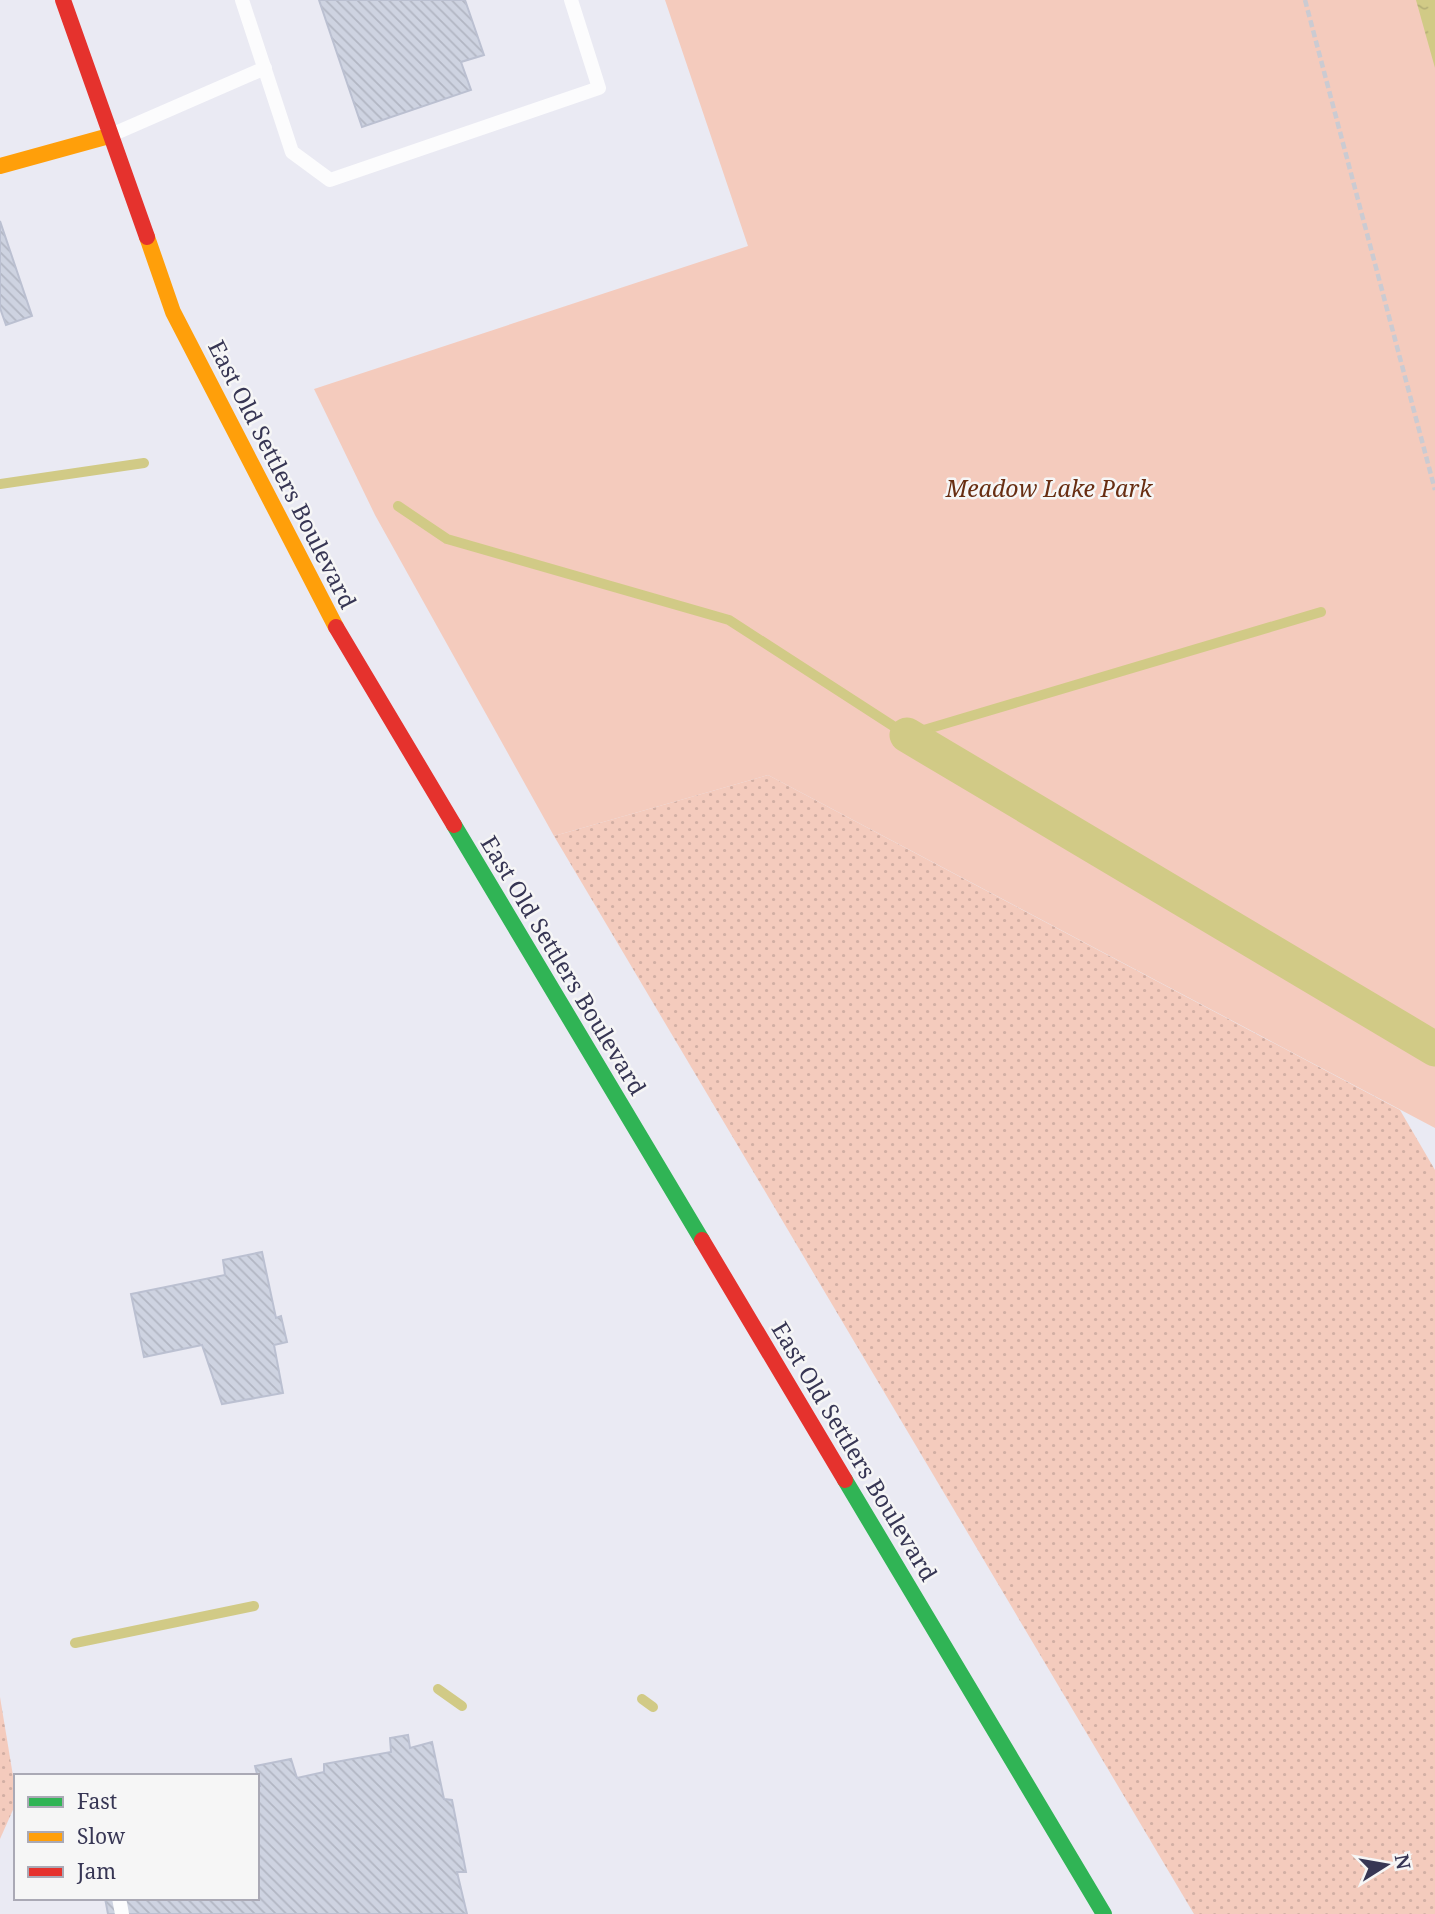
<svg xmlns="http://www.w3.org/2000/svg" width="1435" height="1914" font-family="'Noto Serif',serif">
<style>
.grass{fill:url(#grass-dots)}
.park{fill:#f4cbbd}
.water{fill:url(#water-ripples)}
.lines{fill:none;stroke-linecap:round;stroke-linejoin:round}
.stream{stroke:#d1ca86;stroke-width:10}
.canal{stroke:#d1ca86;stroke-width:35}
.building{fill:url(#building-back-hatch);stroke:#bbc0d1;stroke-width:2}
.path{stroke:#cbcbd2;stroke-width:4.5;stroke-dasharray:7 3.5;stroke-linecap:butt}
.lane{stroke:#fcfcfd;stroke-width:14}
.fast{stroke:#30b455;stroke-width:16}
.slow{stroke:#ff9f0a;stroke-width:16}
.jam{stroke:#e5322d;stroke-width:16}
.labels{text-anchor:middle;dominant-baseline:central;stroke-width:5;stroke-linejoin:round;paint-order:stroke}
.street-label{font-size:23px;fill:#373654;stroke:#f6f6f6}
.park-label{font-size:23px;font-style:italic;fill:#682e12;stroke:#f6f6f6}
</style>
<defs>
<pattern id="grass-dots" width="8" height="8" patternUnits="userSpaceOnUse" patternTransform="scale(1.75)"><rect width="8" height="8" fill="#f4cbbd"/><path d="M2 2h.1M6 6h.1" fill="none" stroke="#d2afa4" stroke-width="1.8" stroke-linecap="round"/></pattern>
<pattern id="water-ripples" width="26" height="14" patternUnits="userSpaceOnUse" patternTransform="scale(1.75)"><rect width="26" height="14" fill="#d1ca86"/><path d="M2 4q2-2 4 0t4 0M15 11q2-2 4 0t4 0" fill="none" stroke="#b4ae76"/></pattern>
<pattern id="building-back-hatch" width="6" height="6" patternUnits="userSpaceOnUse" patternTransform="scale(1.75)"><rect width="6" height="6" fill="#ced3e1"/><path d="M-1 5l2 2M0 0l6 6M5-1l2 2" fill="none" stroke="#b2b6c3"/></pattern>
</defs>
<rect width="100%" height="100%" fill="#eaeaf3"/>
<!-- grass -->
<g class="grass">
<polygon points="768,775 1400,1110 1435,1170 1435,1914 1194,1914 554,836"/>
<polygon points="0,1697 16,1794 16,1803 0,1839"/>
</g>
<!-- park -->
<polygon class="park" points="665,0 1435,0 1435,1128 768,775 554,836 375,515 314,389 748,246"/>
<!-- water -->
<polygon class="water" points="1416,0 1435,0 1435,68"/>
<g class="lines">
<!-- stream -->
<g class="stream">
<polyline points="0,484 144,463"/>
<polyline points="398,506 447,539 729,620 907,735 1321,612"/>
<polyline points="75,1643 254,1606"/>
<polyline points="438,1689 462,1706"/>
<polyline points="642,1699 653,1707"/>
</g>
<!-- canal -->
<polyline class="canal" points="907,735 1435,1049"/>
</g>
<!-- building -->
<g class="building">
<polygon points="319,0 465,0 484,55 461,62 471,90 362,127"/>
<polygon points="0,221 32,316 6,325 0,308"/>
<polygon points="262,1252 276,1318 281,1316 287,1342 274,1345 283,1393 222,1404 202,1345 144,1357 131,1294 225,1275 223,1260"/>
<polygon points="408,1735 410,1748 432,1742 444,1799 452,1800 466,1872 457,1872 467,1914 108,1914 105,1898 257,1898 257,1786 260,1786 255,1766 291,1759 297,1778 324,1772 324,1764 391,1752 390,1738"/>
</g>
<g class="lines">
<!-- path -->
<polyline class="path" points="1305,0 1435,490"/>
<!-- lane -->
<g class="lane">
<polyline points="242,0 292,152 330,180 599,88 571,0"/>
<polyline points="111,135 265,68"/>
<polyline points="119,1898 122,1914"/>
</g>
<!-- fast -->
<g class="fast">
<polyline points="454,825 702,1240"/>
<polyline points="845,1480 1104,1914"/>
</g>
<!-- slow -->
<g class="slow">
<polyline points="0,166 109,136"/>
<polyline points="147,237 173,312 336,627"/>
</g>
<!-- jam -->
<g class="jam">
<polyline points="63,0 147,237"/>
<polyline points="336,627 454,825"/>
<polyline points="702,1240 845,1480"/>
</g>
</g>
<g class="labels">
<!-- street labels -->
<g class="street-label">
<text transform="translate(283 474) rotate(63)">East Old Settlers Boulevard</text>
<text transform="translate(564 965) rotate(59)">East Old Settlers Boulevard</text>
<text transform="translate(855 1451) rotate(59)">East Old Settlers Boulevard</text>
</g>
<!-- park labels -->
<g class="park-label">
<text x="1049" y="488">Meadow Lake Park</text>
</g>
</g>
<!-- legend -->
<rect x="14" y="1774" width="245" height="126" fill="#f6f6f6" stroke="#aaa9b5" stroke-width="2"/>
<rect x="28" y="1797" width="35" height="10" fill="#30b455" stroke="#aaa9b5" stroke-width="2"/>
<text x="77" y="1809" font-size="21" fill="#373654">Fast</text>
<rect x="28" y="1832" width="35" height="10" fill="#ff9f0a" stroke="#aaa9b5" stroke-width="2"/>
<text x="77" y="1844" font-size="21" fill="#373654">Slow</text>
<rect x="28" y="1867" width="35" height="10" fill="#e5322d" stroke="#aaa9b5" stroke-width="2"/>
<text x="77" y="1879" font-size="21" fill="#373654">Jam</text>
<!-- north arrow -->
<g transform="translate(1386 1865) rotate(79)" stroke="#f6f6f6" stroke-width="5" paint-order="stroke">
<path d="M0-5L12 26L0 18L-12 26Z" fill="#373654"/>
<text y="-10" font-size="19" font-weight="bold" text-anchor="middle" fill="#373654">N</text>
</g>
</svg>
